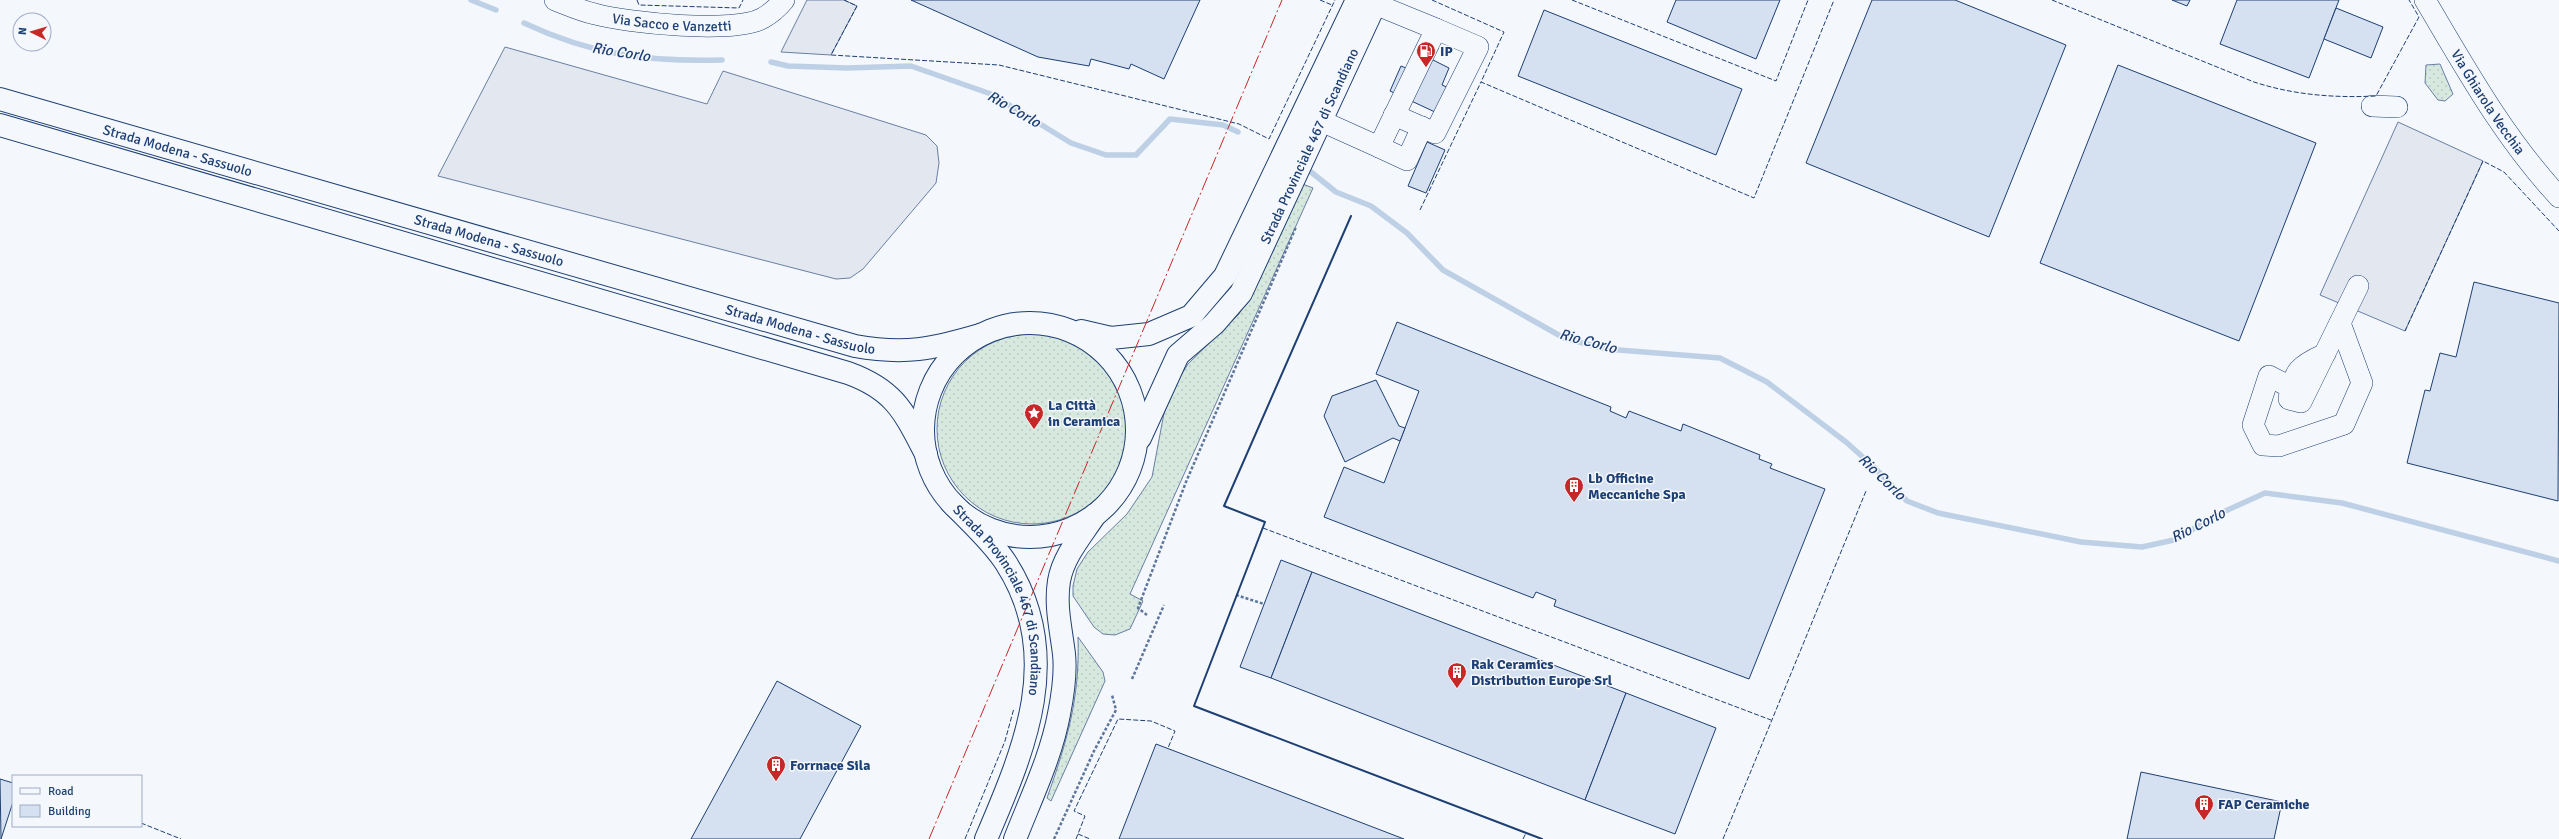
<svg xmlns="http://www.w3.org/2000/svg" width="2559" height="839" font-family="Signika,sans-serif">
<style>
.grass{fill:url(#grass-dots);stroke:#687fa3}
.parking{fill:#e3e8f0;stroke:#687fa3}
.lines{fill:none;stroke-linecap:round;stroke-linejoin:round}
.stream{stroke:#bed0e5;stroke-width:5.5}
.building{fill:#d5e0f0;stroke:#1d3f73}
.minor-casing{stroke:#1d3f73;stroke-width:22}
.major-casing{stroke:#1d3f73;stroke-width:24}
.highway-casing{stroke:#1d3f73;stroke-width:24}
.path{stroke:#5e769c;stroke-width:2.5;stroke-dasharray:3 2;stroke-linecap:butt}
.minor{stroke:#f4f7fb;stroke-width:21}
.major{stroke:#f4f7fb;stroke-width:22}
.highway{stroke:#f4f7fb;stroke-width:22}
.fence{stroke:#1d3f73;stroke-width:1;stroke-dasharray:5 2;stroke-linecap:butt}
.wall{stroke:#1d3f73;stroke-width:2}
.power{stroke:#c62828;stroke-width:1;stroke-dasharray:14 3 2 3;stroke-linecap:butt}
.labels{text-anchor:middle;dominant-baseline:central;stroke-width:3;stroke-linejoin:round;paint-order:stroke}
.street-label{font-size:14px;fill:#1d3f73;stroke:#f4f7fb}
.poi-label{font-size:14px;font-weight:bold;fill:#1d3f73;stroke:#f4f7fb;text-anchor:start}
.water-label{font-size:15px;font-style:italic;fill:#1d3f73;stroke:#f4f7fb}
</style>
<defs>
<pattern id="grass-dots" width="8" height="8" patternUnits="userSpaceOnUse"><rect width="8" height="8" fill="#d7e8df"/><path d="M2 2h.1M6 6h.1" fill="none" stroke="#b8c8c3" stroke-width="1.8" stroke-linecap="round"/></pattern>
</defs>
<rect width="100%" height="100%" fill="#f4f7fb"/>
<!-- grass -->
<g class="grass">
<polygon points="2440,64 2453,94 2445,101 2438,100 2425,83 2426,65"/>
<polygon points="1300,183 1313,188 1130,594 1143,601 1130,629 1115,635 1103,634 1094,627 1073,596 1073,586 1077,569 1088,552 1127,514 1152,477 1164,413 1179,378 1188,364 1239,314 1249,296"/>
<circle cx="1032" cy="429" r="95"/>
<path d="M1078,637L1103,672L1105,681L1051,801L1047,798C1067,741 1080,699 1078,637Z"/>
</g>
<!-- parking -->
<g class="parking">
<polygon points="807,0 844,0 857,6 831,55 781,52"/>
<polygon points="505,47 707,104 723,71 926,135 937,146 939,163 936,183 863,269 850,278 836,279 438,176"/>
<polygon points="2398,122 2483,161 2405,331 2320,295"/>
</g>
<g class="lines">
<!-- stream -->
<g class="stream">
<polyline points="471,0 496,10"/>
<path d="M524,23C592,55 648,62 722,60"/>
<polyline points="771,62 788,66 847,68 911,66 991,94 1071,143 1106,155 1136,155 1170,119 1223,125 1238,132"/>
<polyline points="1311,172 1336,192 1371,206 1407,233 1443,270 1564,338 1606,349 1720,358 1767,382 1846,442 1874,467 1907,501 1938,513 2081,542 2142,547 2174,540 2221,513 2265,493 2342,503 2559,561"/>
</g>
</g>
<!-- building -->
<g class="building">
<polygon points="911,0 1200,0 1164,79 1131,64 1129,69 1091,59 1089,66 1038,57"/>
<polygon points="1676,0 1780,0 1756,59 1667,22"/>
<polygon points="1872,0 1955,0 2066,45 1989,237 1806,163"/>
<polygon points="2172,0 2190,0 2187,6"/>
<polygon points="2237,0 2339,0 2309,78 2220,44"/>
<polygon points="2336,8 2383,27 2371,58 2324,39"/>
<polygon points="1544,10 1742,89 1716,155 1518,76"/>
<polygon points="1431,59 1449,68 1442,85 1463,94 1452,120 1390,91 1401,66 1423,75"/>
<polygon points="2118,65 2316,143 2239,341 2040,263"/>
<polygon points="1427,142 1445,150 1426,193 1408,186"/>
<polygon points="2474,282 2559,303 2558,501 2407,463 2425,390 2430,391 2440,353 2456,357"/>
<polygon points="1397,322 1611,407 1610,411 1626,418 1629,411 1681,431 1683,424 1760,455 1759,459 1772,464 1770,468 1825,489 1749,679 1554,606 1556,600 1536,592 1533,598 1324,517 1344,467 1384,483 1405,428 1419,391 1376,374"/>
<polygon points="1376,380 1399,426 1405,428 1400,441 1393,438 1345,462 1324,416 1332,396"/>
<polygon points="1281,560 1312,572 1271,678 1240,667"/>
<polygon points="1312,572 1626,693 1585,800 1271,678"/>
<polygon points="777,681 861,726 800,839 691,839"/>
<polygon points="1626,693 1716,728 1675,834 1585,800"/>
<polygon points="1156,744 1198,760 1404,839 1119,839"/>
<polygon points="2141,772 2282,802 2274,839 2127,839"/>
<polygon points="0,779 13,783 13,802 1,839"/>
</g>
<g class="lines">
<!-- minor casing -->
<g class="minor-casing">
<g id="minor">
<path id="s1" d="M555,0C568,5 581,11 595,14C627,23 735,34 763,18C770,14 779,6 784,0"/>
<path id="s2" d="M2425,0C2466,69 2504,138 2559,197"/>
<polyline points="2372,106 2397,107"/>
<polyline points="1394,115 1435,133 1478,47 1436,29"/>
<polyline points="1319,120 1379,147 1436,29 1375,4"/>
<polyline points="1379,147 1407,160 1422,127"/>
<path d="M2325,354C2300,365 2293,371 2289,399L2301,402C2320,364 2339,325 2358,286"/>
<polyline points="2290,387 2269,376 2253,425 2263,445 2279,446 2344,424 2362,383 2340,323"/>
</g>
</g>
<!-- major casing -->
<g class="major-casing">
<g id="major">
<path id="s3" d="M951,502C969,521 992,541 1006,563C1065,655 1025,748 986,839"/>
<path d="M1015,839C1031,798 1051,757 1059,714C1063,694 1066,673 1064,654C1061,629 1055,606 1059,581C1063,557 1081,536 1095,515"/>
</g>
</g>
<!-- highway casing -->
<g class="highway-casing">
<g id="highway">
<path id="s4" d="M0,99L855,346C905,355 932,349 980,335"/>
<path d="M0,125L848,373C895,390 904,412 926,454"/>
<circle cx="1030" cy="430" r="107"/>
<polyline points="1081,331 1111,338 1149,334 1191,316 1225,276 1357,0"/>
<path id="s5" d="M1140,438L1178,355L1214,324L1241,293L1377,0"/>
</g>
</g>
<!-- path -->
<g class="path">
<polyline points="1236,595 1264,604"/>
<polyline points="1147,615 1138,608 1186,482 1296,227"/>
<polyline points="1132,679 1164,605"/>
<polyline points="1054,839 1094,751 1116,710 1112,695"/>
</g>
<!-- minor -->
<use href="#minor" class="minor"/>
<!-- major -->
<use href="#major" class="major"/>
<!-- highway -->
<use href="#highway" class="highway"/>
<!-- fence -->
<g class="fence">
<polyline points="637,0 639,5 739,8 743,0"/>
<polyline points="844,0 857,6 831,55 999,65 1239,124 1269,139 1335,0"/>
<polyline points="1320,0 1332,5"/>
<polyline points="1432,0 1504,32 1481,82 1754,198 1834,0"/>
<polyline points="1572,0 1776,81 1808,0"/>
<path d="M2052,0L2254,82C2294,95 2334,98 2376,96L2419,17L2409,0"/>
<polyline points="1420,210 1481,82"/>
<polyline points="2405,331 2483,161 2504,172 2559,231"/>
<polyline points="1263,528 1771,720"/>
<polyline points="141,823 181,839"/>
<polyline points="1078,834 1090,839"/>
<polyline points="965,839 1005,741 1014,708"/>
<polyline points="1076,839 1085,816 1074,811 1118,719 1151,721 1175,731 1168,748"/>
<polyline points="1523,839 1526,833"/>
<polyline points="1723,839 1866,491"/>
</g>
<!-- wall -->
<polyline class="wall" points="1351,216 1224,506 1265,522 1194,706 1542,839"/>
<!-- power -->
<polyline class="power" points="929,839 1282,0"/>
</g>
<!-- icons -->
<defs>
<g id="fuel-pin" transform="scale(1)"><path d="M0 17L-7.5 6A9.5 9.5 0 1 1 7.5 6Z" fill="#c62828" stroke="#f4f7fb"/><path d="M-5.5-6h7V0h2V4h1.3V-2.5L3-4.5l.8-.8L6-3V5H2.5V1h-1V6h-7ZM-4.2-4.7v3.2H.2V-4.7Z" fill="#fff"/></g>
<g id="sight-pin" transform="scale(1)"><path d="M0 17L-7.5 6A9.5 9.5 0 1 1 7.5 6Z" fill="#c62828" stroke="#f4f7fb"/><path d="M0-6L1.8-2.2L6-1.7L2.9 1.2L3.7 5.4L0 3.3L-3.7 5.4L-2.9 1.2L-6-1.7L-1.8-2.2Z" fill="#fff"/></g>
<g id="building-pin" transform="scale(1)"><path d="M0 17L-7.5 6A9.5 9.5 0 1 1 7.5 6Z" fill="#c62828" stroke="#f4f7fb"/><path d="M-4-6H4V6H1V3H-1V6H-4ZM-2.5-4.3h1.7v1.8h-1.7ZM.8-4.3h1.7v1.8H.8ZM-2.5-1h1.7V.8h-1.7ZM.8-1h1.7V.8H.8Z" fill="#fff"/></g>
</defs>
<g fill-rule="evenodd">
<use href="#fuel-pin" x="1426" y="51"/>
<use href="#sight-pin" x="1034" y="413"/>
<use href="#building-pin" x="1574" y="486"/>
<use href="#building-pin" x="1457" y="672"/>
<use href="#building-pin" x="776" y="765"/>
<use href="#building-pin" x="2204" y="804"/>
</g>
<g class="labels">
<!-- street labels -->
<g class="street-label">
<text stroke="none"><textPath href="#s1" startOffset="120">Via Sacco e Vanzetti</textPath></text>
<text stroke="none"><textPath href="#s2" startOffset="120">Via Ghiarola Vecchia</textPath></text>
<text stroke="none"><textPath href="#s5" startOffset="342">Strada Provinciale 467 di Scandiano</textPath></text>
<text stroke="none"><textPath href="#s4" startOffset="185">Strada Modena - Sassuolo</textPath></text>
<text stroke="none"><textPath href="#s4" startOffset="509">Strada Modena - Sassuolo</textPath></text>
<text stroke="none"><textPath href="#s4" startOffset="833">Strada Modena - Sassuolo</textPath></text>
<text stroke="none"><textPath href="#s3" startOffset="114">Strada Provinciale 467 di Scandiano</textPath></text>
</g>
<!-- poi labels -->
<g class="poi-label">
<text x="1440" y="51">IP</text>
<text x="1048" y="405">La Città<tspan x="1048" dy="16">in Ceramica</tspan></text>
<text x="1588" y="478">Lb Officine<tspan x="1588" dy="16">Meccaniche Spa</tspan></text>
<text x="1471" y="664">Rak Ceramics<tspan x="1471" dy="16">Distribution Europe Srl</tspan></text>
<text x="790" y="765">Forrnace Sila</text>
<text x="2218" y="804">FAP Ceramiche</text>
</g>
<!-- water labels -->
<g class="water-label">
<text transform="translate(621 52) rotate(9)">Rio Corlo</text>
<text transform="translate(1014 109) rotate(30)">Rio Corlo</text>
<text transform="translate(1588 341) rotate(15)">Rio Corlo</text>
<text transform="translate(1882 477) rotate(44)">Rio Corlo</text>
<text transform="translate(2198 525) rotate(-27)">Rio Corlo</text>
</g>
</g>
<!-- legend -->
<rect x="12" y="775" width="130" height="52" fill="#f4f7fb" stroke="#9eadc5"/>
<rect x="20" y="788" width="20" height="6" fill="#f4f7fb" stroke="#9eadc5"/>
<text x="48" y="795" font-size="12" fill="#1d3f73">Road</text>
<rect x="20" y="805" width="20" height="12" fill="#d5e0f0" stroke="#9eadc5"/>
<text x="48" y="815" font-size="12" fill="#1d3f73">Building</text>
<!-- north arrow -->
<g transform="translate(32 32) rotate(275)"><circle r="19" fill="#f4f7fb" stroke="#9eadc5"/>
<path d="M0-3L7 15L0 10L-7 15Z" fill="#c62828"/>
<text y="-6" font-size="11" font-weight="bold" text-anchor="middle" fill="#1d3f73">N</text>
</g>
</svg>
